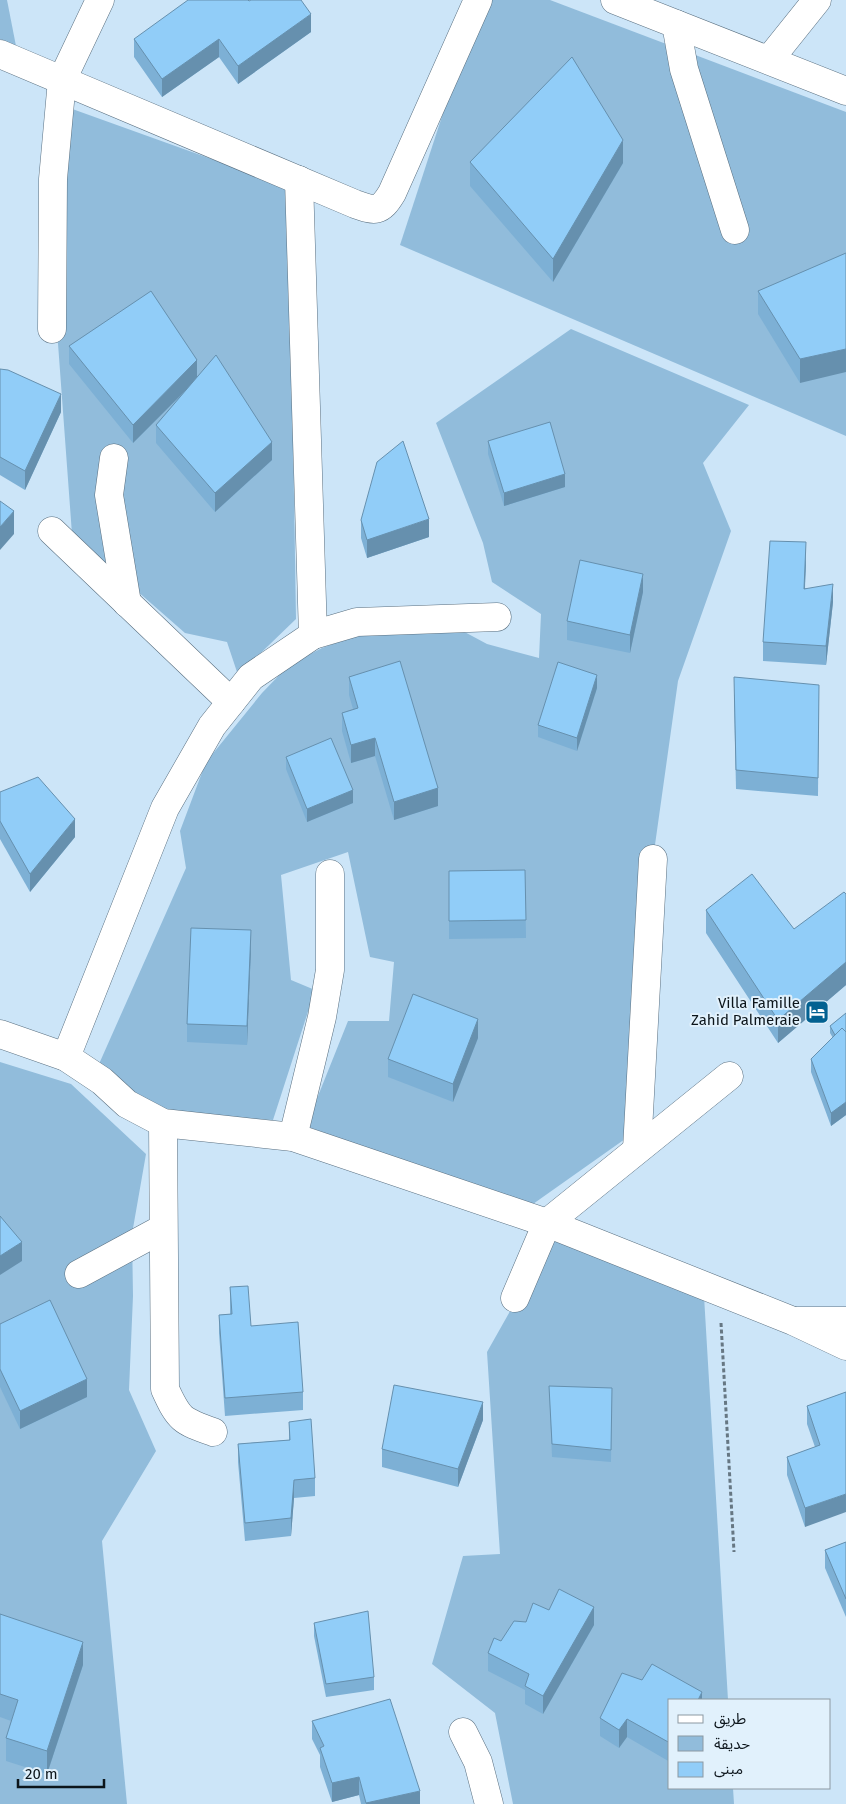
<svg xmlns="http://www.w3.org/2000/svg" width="846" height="1804" font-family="'Fira Sans','Noto Sans Arabic',sans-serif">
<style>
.green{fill:#91bcdb}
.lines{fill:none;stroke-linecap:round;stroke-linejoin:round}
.minor-casing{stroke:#5a7081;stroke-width:29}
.path{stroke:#667783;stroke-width:3;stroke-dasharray:4 2.5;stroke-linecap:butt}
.minor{stroke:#fff;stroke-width:28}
.wall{fill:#7db0d5}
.shaded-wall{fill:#6690ae}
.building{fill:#91cdf8;stroke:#6690ae}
.labels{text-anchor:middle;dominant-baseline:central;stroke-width:4;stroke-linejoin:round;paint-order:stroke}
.poi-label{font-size:15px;fill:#0c151b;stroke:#e1f1fc;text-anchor:end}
</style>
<rect width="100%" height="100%" fill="#cce5f8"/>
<!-- green -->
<g class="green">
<polygon points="0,0 7,0 16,46 0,39"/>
<polygon points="480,0 550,0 846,112 846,436 400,245"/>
<polygon points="64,106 289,187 296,619 238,675 227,642 185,633 72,534 57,330"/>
<polygon points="571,329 749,405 703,463 731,531 678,681 653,859 625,1139 533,1204 514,1202 306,1126 348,1021 389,1021 394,962 370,957 348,852 281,875 291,980 315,990 273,1120 162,1114 99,1064 186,868 180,831 206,762 262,693 289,665 322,648 363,633 459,629 487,644 539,658 541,614 492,582 483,543 436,423"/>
<polygon points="0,1062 71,1084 146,1154 132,1234 133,1296 129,1390 156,1451 102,1541 127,1804 0,1804"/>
<polygon points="552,1237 704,1296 728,1700 670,1700 670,1788 733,1788 734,1804 513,1804 495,1713 432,1664 463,1556 500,1554 487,1352"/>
</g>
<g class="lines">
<!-- minor casing -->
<g class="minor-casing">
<g id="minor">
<polyline points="615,0 846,91"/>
<polyline points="676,24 684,69 735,230"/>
<path d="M0,54L355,204C375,211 380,213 392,193L478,0"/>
<polyline points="769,60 817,0"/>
<polyline points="299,180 313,635"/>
<polyline points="52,329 53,179 62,80 100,0"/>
<polyline points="114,458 109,495 127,603"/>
<polyline points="52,531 231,702"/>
<polyline points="0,1034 66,1057 102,1081 127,1104 163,1123 293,1137 547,1223 793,1321 846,1346"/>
<polyline points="66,1057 165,808 212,726 251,677 313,635 357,622 497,617"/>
<path d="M163,1123L165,1389C179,1420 182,1421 213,1432"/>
<polyline points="293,1137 322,1017 330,970 330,874"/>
<polyline points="637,1149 653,859"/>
<polyline points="79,1274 162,1229"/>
<polyline points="515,1298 547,1223 729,1076"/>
<polyline points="797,1321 846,1321"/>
<polyline points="463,1732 478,1762 489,1804"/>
</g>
</g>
<!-- path -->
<polyline class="path" points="721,1323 734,1552"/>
<!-- minor -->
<use href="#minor" class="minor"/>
</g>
<!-- wall -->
<g class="wall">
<polygon points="249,1 311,32 238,84 219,57 162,97 134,57 134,39"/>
<polygon points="470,162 623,163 553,282 470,186"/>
<polygon points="846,253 800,383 758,314 758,291"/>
<polygon points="69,346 197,376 272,460 215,512 156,443 156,425 183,393 133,443 69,364"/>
<polygon points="0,369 61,412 25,490 0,475"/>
<polygon points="488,441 565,487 504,506 488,454"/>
<polygon points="361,520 429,537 367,558 361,538"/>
<polygon points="806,560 805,588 833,602 826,665 763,661 763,642"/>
<polygon points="643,592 630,653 567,640 567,621"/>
<polygon points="349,677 438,806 394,820 375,756 351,763 342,731 342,713 353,709 349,695"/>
<polygon points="819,685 818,796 736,789 734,695"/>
<polygon points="597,688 577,751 538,737 538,725"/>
<polygon points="286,757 353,803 307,822 286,769"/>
<polygon points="0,792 75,837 30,892 0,839"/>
<polygon points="525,870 526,938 449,939 449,871"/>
<polygon points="846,894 846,985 778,1043 706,933 706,910 794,929"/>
<polygon points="251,948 247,1045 187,1042 187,1024"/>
<polygon points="846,1013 846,1115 831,1126 811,1072 811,1059 833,1038 830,1033 830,1026"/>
<polygon points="478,1038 453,1102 388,1077 388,1059"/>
<polygon points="230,1287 251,1326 303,1392 303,1410 225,1416 219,1333 219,1315 230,1314"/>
<polygon points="0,1324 87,1397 20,1429 0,1387"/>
<polygon points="549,1386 612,1388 611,1462 552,1457"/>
<polygon points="846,1392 805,1527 787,1475 787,1457 815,1447 807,1424 807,1406"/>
<polygon points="483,1420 458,1487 382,1467 382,1449"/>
<polygon points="289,1422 315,1478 315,1496 294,1498 291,1536 245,1541 238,1462 238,1444 289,1440"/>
<polygon points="846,1542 846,1617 825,1568 825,1550"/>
<polygon points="549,1610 594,1625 543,1714 525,1704 525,1690 488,1671 488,1653 501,1641 526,1622"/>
<polygon points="0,1614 83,1665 47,1774 6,1761 6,1738 11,1721 0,1717"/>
<polygon points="314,1623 374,1677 374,1690 326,1697 314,1636"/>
<polygon points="642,1680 702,1700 670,1700 670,1762 627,1737 619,1748 600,1736 600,1718"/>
<polygon points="312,1721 420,1804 361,1804 359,1795 332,1802 320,1767 320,1755 312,1739"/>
</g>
<!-- shaded-wall -->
<g class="shaded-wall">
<polygon points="311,14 311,32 238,84 238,66"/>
<polygon points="219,39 219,57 162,97 162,79"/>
<polygon points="623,140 623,163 553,282 553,259"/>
<polygon points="846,349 846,372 800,383 800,359"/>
<polygon points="197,360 197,379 133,443 133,425"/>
<polygon points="61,394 61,412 25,490 25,471"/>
<polygon points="272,442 272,460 215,512 215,493"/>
<polygon points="565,474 565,487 504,506 504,493"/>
<polygon points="14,511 14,534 0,550 0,527"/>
<polygon points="429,519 429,537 367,558 367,540"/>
<polygon points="806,542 806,560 804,607 804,589"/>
<polygon points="643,574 643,592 630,653 630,635"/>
<polygon points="833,584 833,602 826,665 826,646"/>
<polygon points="597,675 597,688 577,751 577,738"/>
<polygon points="375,738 375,756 351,763 351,745"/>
<polygon points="438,788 438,806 394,820 394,802"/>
<polygon points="353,790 353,803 307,822 307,809"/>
<polygon points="75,819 75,837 30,892 30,874"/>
<polygon points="251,930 251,948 247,1045 247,1026"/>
<polygon points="846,962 846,985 778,1043 778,1020"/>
<polygon points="478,1019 478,1038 453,1102 453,1084"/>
<polygon points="846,1102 846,1115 831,1126 831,1113"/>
<polygon points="22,1242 22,1261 0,1275 0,1256"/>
<polygon points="87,1379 87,1397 20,1429 20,1411"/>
<polygon points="483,1402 483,1420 458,1487 458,1469"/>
<polygon points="294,1480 294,1498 291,1536 291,1518"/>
<polygon points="846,1494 846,1512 805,1527 805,1508"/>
<polygon points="594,1607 594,1625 543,1714 543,1696"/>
<polygon points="83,1642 83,1665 47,1774 47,1751"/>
<polygon points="702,1692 702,1700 698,1700"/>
<polygon points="627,1719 627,1737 619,1748 619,1730"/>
<polygon points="359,1777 359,1795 332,1802 332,1783"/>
<polygon points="420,1791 420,1804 366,1804 366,1803"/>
</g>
<!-- building -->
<g class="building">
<polygon points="188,0 248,0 249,1 251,0 301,0 311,14 238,66 219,39 162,79 134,39"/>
<polygon points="572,57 623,140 553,259 470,162"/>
<polygon points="846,253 846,349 800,359 758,291"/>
<polygon points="151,291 197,360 133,425 69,346"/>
<polygon points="216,355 272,442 215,493 156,425"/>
<polygon points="0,369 8,370 61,394 25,471 0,457"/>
<polygon points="550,422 565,474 504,493 488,441"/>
<polygon points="403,441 429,519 367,540 361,520 377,462"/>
<polygon points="0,501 14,511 0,527"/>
<polygon points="770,541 806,542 804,589 833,584 826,646 763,642"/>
<polygon points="580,560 643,574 630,635 567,621"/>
<polygon points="400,661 438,788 394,802 375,738 351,745 342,713 358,708 349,677"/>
<polygon points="558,662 597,675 577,738 538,725"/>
<polygon points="734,677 819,685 818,778 736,770"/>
<polygon points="331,738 353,790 307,809 286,757"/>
<polygon points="38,777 75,819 30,874 0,821 0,792"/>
<polygon points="525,870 526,920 449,921 449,871"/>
<polygon points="752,874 794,929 844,892 846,894 846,962 778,1020 706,910"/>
<polygon points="191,928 251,930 247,1026 187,1024"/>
<polygon points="413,994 478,1019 453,1084 388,1059"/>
<polygon points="846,1013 846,1032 842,1028 835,1035 830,1026"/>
<polygon points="842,1028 846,1032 846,1102 831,1113 811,1059"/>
<polygon points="0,1216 22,1242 0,1256"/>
<polygon points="248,1286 251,1326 298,1322 303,1392 225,1398 219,1315 232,1314 230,1287"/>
<polygon points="50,1300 87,1379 20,1411 0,1369 0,1324"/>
<polygon points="394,1385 483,1402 458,1469 382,1449"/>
<polygon points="549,1386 612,1388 611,1450 552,1444"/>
<polygon points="846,1392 846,1494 805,1508 787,1457 820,1445 807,1406"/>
<polygon points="311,1419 315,1478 294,1480 291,1518 245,1523 238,1444 290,1440 289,1422"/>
<polygon points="846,1542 846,1599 825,1550"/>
<polygon points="559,1589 594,1607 543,1696 525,1686 529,1674 488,1653 494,1638 501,1641 514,1621 526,1622 533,1603 549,1610"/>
<polygon points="368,1611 374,1677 326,1684 314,1623"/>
<polygon points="0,1614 83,1642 47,1751 6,1738 18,1700 0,1694"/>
<polygon points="652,1664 702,1692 698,1700 670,1700 670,1743 627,1719 619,1730 600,1718 622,1673 642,1680"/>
<polygon points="390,1699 420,1791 366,1803 359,1777 332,1783 320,1748 324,1746 312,1721"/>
</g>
<!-- icons -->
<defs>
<g id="hotel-square" transform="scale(1.25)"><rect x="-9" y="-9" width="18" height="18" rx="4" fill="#026191" stroke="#e1f1fc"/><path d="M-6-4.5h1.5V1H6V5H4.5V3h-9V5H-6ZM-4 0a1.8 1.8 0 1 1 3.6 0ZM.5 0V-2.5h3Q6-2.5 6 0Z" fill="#fff"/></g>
</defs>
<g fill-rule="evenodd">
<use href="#hotel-square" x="817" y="1012"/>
</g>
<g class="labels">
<!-- poi labels -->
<g class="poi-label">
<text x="800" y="1003">Villa Famille<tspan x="800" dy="17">Zahid Palmeraie</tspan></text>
</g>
</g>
<!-- legend -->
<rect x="668" y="1699" width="162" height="90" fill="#e1f1fc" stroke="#8c99a2"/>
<rect x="678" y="1715" width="25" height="8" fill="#ffffff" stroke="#8c99a2"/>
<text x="714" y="1724" font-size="15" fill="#0c151b">طريق</text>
<rect x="678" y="1736" width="25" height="15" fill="#91bcdb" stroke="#8c99a2"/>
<text x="714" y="1749" font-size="15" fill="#0c151b">حديقة</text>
<rect x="678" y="1762" width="25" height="15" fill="#91cdf8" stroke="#8c99a2"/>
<text x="714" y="1774" font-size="15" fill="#0c151b">مبنى</text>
<!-- scale -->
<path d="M18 1779v8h86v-8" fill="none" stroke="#0c151b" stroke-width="2.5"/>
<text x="25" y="1779" font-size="15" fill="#0c151b" stroke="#e1f1fc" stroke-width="4" paint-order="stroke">20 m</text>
</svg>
